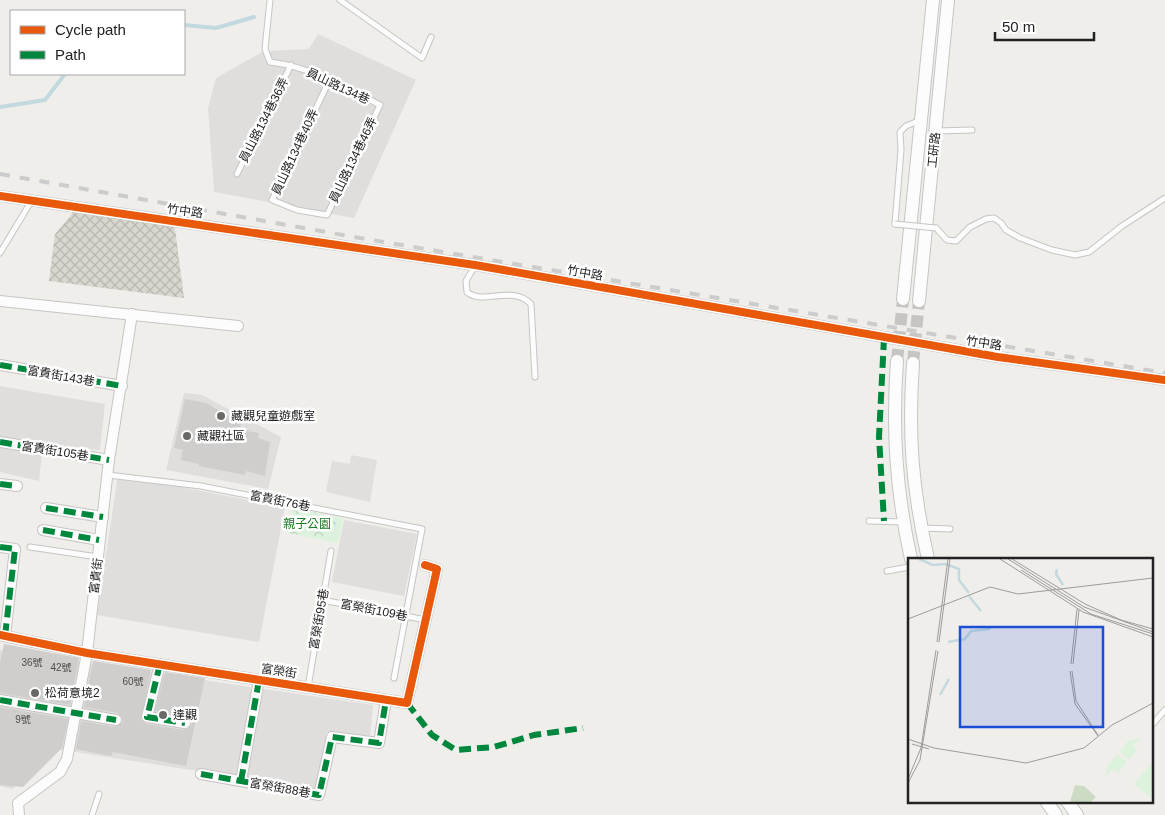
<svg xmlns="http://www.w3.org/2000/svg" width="1165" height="815" font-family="Helvetica,'Noto Sans TC',sans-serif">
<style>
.residential{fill:#dfdedc}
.construction{fill:url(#construction-cross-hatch)}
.park{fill:url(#park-crowns)}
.parking{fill:#e0dfde}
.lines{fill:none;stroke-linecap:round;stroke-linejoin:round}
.stream{stroke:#c2d9df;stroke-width:4}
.building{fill:#d0cecc}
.tertiary-tunnel{stroke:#c7c5c3;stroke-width:12;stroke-dasharray:12 6;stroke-linecap:butt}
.service-casing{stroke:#c6c5c3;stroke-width:7}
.minor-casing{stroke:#c6c5c3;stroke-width:12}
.tertiary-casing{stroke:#c6c5c3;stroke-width:14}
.service{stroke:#fdfcfc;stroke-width:5}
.minor{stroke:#fdfcfc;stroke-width:10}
.tertiary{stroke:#fdfcfc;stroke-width:12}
.rail{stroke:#ccc;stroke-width:4;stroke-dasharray:10 10;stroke-linecap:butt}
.service-bridge-casing{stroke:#c6c5c3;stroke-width:7;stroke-linecap:butt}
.service-bridge{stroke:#fdfcfc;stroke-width:5}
.quiet{stroke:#00873e;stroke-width:6;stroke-dasharray:12 6;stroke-linecap:butt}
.cycleway-casing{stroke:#fff;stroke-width:11}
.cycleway{stroke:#e8590c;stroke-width:8}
.poi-dot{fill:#6a6968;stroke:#fff;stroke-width:2}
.labels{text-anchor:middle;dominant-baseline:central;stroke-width:5;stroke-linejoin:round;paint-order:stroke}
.number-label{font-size:10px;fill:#4e4d4c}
.street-label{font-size:12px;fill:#222;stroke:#fff}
.poi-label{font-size:12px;fill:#222;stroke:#fff;text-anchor:start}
.park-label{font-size:12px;fill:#177921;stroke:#fff}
.inset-river{fill:none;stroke:#c2d9df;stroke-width:2.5}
.inset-road{fill:none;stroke:#9e9c9b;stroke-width:1}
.view{fill:#1d4ed8;fill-opacity:0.15;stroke:#1d4ed8;stroke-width:2.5}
.inset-edge{fill:none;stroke:#222;stroke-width:2.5}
</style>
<defs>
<pattern id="construction-cross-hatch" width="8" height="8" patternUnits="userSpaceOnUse" patternTransform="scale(1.25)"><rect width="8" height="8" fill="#d8d7ce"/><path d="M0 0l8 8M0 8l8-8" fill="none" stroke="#b9b8b1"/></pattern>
<pattern id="park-crowns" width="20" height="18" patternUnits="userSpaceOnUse" patternTransform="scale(1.25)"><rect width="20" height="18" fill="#dcf2dc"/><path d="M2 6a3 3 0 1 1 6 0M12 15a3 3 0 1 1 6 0" fill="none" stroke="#bccfbc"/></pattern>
</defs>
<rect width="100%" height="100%" fill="#f0eeeb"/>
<!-- residential -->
<g class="residential">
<polygon points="318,34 416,80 354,218 214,192 208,108 216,78 264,51 309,49"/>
<polygon points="0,386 105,404 100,450 43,444 39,481 0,472"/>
<polygon points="184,393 202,395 281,437 268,489 166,470"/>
<polygon points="118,475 285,507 259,642 97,615"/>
<polygon points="344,520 417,534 404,596 332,582"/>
<polygon points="0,650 373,705 370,736 326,732 326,791 43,747 13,789 0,786"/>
</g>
<!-- construction -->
<polygon class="construction" points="82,202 156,214 175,229 184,298 49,281 55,234"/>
<!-- park -->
<polygon class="park" points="293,508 343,518 338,543 288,533"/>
<!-- parking -->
<polygon class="parking" points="351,455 377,460 370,502 326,492 332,461 350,464"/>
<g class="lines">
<!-- stream -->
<g class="stream">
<polyline points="184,25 216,28 254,17"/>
<polyline points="0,107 45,100 65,74"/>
</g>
</g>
<!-- building -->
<g class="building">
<polygon points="185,399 206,403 241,423 240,430 259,433 258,438 270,442 265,476 246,471 245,475 199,466 199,464 181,460 183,450 174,448"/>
<polygon points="4,644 79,658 70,705 0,693 0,663"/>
<polygon points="93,661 151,670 141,720 146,724 184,730 192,725 189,717 155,711 165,672 205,678 186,766 113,752 111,756 76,749 81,721 115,727 123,722 122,717 118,713 84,707"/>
<polygon points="0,707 68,719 62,748 23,787 0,785"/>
</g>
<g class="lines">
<!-- tertiary-tunnel -->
<g class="tertiary-tunnel">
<polyline points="897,361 903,299"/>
<polyline points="913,363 919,301"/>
</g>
<!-- service casing -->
<g class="service-casing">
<g id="service">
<path d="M270,0L265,49L270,62C310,67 344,86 380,105L327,215L297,210L272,200L330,79"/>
<polyline points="340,0 422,58 431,37"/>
<polyline points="936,131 972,130"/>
<polyline points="237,174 291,65"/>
<polyline points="895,224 901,150 900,132 906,126 921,120"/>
<polyline points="936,228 947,240 956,241 970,227 986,219 994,218 1001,223 1006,230 1020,238 1052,250 1075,255 1089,252 1122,226 1165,198"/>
<polyline points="0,253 32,200"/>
<path d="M475,266L466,281L467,292C483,306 512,284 531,304L535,377"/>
<polyline points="108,475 201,486 422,529 394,678"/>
<polyline points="869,521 902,522"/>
<polyline points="922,528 950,529"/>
<polyline points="30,547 98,557"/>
<polyline points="887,571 909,567"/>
<polyline points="322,600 426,620"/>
<polyline points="308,687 331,551"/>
<polyline points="1151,726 1165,710"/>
<polyline points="92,815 99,794"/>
</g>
</g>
<!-- minor casing -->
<g class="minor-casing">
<g id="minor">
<polyline points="0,196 475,265 998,357 1165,380"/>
<polyline points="0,301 238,326"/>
<polyline points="0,365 122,386"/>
<polyline points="0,442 109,460"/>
<polyline points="0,484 17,486"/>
<polyline points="46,508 103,517"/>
<polyline points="43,530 99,540"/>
<polyline points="0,547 15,549 5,636"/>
<polyline points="0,635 87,653 407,703 437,569 425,565"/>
<polyline points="160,664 147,717 185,723"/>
<polyline points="0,700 116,720"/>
<polyline points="201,774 319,795 332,737 379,743 386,700"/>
<polyline points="241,781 259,680"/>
<polyline points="19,815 18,803 60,772 67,759 87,653 109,460 132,314"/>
</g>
</g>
<!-- tertiary casing -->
<g class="tertiary-casing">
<g id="tertiary">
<polyline points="903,299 933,0"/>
<polyline points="919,301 948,0"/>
<path d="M897,361C892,430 896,491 911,559"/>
<path d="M913,363C908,435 912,488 928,559"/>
<polyline points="1046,801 1056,815"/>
<polyline points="1067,801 1077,815"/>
</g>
</g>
<!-- service -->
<use href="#service" class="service"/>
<!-- minor -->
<use href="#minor" class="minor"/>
<!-- tertiary -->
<use href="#tertiary" class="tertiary"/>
<!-- rail -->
<polyline class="rail" points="0,174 360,238 1165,373"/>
<!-- service-bridge casing -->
<g class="service-bridge-casing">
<polyline id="service-bridge" points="895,224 936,228"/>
</g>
<!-- service-bridge -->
<use href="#service-bridge" class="service-bridge"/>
<!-- quiet -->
<g class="quiet">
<polyline points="884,338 879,437 884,521"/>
<polyline points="0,365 122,386"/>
<polyline points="0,442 109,460"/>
<polyline points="0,484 17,486"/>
<polyline points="46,508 103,517"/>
<polyline points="43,530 99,540"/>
<polyline points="0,547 15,549 5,636"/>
<polyline points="160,664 147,717 185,723"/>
<polyline points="0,700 116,720"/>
<polyline points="407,703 432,735 456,750 494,747 534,735 583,728"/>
<polyline points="201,774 319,795 332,737 379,743 386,700"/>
<polyline points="241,781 259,680"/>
</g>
<!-- cycleway casing -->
<g class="cycleway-casing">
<g id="cycleway">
<polyline points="0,196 475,265 998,357 1165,380"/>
<polyline points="0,635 87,653 407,703 437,569 425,565"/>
</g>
</g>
<!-- cycleway -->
<use href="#cycleway" class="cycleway"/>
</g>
<!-- markers -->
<g class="poi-dot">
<circle cx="221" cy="416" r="5"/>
<circle cx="187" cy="436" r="5"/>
<circle cx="35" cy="693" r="5"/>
<circle cx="163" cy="715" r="5"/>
</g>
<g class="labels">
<!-- number labels -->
<g class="number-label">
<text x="32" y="662">36號</text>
<text x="61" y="667">42號</text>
<text x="133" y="681">60號</text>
<text x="23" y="719">9號</text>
</g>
<!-- street labels -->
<g class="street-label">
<text transform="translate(338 86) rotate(25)">員山路134巷</text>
<text transform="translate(264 120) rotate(-63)">員山路134巷36弄</text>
<text transform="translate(934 150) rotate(-84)">工研路</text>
<text transform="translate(295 152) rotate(-65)">員山路134巷40弄</text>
<text transform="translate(353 160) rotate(-64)">員山路134巷46弄</text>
<text transform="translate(185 211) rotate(8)">竹中路</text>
<text transform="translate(585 273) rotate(10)">竹中路</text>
<text transform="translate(984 343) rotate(9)">竹中路</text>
<text transform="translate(61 376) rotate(10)">富貴街143巷</text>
<text transform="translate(55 451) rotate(9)">富貴街105巷</text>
<text transform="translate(280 501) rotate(11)">富貴街76巷</text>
<text transform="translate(96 576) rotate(-83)">富貴街</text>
<text transform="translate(374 610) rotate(11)">富榮街109巷</text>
<text transform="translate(319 619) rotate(-80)">富榮街95巷</text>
<text transform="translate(279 671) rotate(9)">富榮街</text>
<text transform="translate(280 788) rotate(10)">富榮街88巷</text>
</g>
<!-- poi labels -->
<g class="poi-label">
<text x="231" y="416">藏觀兒童遊戲室</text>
<text x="197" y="436">藏觀社區</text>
<text x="45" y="693">松荷意境2</text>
<text x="173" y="715">達觀</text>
</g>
<!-- park labels -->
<g class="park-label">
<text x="307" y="524">親子公園</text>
</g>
</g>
<!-- overview -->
<g transform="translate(908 558)">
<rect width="245" height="245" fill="#f0eeeb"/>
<path d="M167,227L176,228L188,239L183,244H162Z" fill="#ccdbc3"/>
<path d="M234,179L225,187L229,192L221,202L212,194L220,183ZM209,196L219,204L210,215L204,211L197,219L199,209ZM243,206L245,208L243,240L226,226Z" fill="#dcf2dc"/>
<path class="inset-river" d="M11,1L25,7L38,6L51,11V22L61,35M149,11L148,16L155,27M61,38L73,53M40,84L57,81L63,73L83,71M32,137L41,121"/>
<path class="inset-road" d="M92,1L175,54L245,79M100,1L176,49L245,74M104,1L177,46L213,62L245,71M113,12L183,56L245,76M0,61L82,29L110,36L245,20M29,84L40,1M31,84L42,1M163,106L169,51M165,106L171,52M162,113L167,146L190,178M164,113L168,143L190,177M0,181L26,190L118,205L176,190L204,167L245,145M4,186L21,191M0,221L13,190L28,92M0,225L12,202L30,93"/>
<path class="view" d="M52,69H195V169H52Z"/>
<rect width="245" height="245" class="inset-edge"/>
</g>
<!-- legend -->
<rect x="10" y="10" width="175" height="65" fill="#ffffff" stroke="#a7a7a7"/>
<rect x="20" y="26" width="25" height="8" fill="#e8590c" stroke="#a7a7a7"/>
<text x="55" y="35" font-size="15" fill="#222222">Cycle path</text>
<rect x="20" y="51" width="25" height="8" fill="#00873e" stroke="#a7a7a7"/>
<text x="55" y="60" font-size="15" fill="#222222">Path</text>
<!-- scale -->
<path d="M995 32v8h99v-8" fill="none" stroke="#222222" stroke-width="2.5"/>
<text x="1002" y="32" font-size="15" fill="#222222" stroke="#ffffff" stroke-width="4" paint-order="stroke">50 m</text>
</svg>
